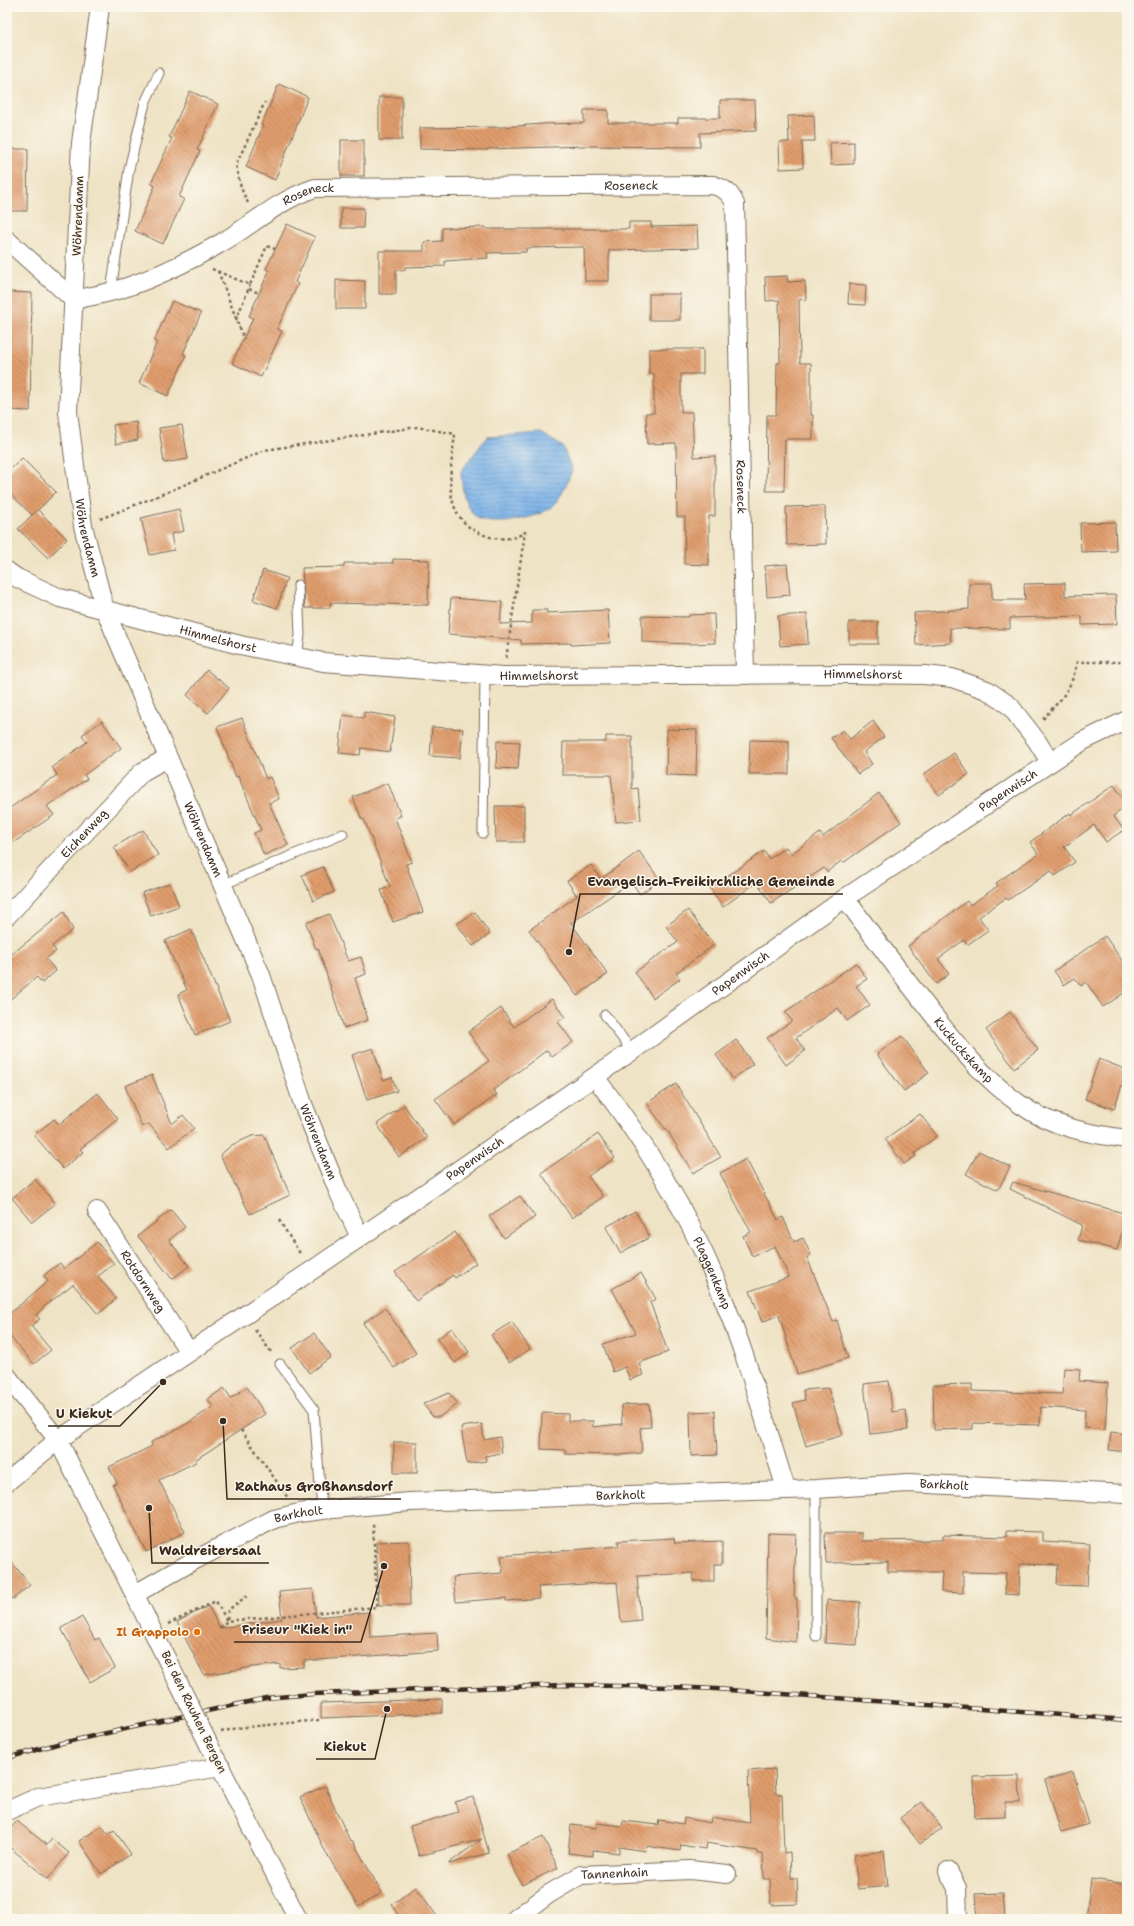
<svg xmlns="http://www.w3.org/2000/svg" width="1134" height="1926" font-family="'Shantell Sans',sans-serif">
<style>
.water{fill:url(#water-rules);stroke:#5a6e83}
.building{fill:url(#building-back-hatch)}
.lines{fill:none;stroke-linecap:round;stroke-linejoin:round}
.service-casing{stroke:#7a6b58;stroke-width:11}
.minor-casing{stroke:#7a6b58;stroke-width:20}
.path{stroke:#7a6b58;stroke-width:2.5;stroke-dasharray:3 3;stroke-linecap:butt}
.service{stroke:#fff;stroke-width:9}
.minor{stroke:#fff;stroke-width:18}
.rail-casing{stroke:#3b2a1e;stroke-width:4.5}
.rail{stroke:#fbf7ec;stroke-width:3;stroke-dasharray:9;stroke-linecap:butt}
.minor-bridge-casing{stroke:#7a6b58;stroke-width:20;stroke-linecap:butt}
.minor-bridge{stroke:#fff;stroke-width:18}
.food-dot{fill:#e8710a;stroke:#fbf7ec;stroke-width:1.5}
.labels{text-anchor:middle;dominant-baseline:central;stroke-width:3;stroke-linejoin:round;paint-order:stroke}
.street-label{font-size:12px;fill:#3b2a1e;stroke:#fbf7ec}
.food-label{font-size:12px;font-weight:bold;fill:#c56008;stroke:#fbf7ec;text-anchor:end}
.leader{fill:none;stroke:#3b2a1e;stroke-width:1.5}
.callout-dot{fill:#3b2a1e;stroke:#fbf7ec;stroke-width:1.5}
.callout-label{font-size:13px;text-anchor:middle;font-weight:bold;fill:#3b2a1e;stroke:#fbf7ec;stroke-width:3;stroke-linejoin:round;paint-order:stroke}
</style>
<defs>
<pattern id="water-rules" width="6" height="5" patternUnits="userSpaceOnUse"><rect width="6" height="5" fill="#78b1e8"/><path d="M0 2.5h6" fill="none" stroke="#6490bb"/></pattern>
<pattern id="building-back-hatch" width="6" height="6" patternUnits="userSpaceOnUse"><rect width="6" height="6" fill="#e09d6d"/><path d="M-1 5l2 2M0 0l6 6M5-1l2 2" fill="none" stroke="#b78059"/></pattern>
</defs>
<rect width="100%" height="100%" fill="#fbf7ec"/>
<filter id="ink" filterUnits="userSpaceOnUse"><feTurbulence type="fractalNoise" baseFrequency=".025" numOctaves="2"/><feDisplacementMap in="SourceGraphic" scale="8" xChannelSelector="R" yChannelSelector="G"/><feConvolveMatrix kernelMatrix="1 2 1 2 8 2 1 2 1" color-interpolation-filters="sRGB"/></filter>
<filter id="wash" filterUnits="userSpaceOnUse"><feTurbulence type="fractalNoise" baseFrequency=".012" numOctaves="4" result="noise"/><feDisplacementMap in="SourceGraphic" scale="16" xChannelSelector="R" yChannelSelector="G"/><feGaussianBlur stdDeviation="0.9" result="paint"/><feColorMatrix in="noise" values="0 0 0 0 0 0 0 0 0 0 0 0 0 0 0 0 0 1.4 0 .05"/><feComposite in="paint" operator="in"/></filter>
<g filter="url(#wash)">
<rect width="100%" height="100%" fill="#efe3c5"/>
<!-- water -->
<path class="water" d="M541,433L563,447L572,470C567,484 563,496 551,507C539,518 492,528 478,518C463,507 462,487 461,471L487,437Z"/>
<g id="blocks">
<!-- building -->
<g class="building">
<polygon points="279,84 308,97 275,180 246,167 263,126 261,125"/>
<polygon points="190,91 218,104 197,150 200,151 179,197 184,199 163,244 135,231 155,186 151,183 172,138 169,137"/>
<rect x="379" y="97" width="23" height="43"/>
<polygon points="720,100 755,100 756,131 700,133 700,147 584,146 487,149 487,150 420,149 420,128 503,127 542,124 584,123 584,110 608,110 608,123 678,123 678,118 720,118"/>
<polygon points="814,115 815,141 802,141 803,168 780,169 779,142 789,142 788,116"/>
<rect x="341" y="140" width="23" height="36"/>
<polygon points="854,142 854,164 831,165 830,143"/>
<polygon points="7,149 28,149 27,211 7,211"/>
<polygon points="341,208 364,208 363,228 341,228"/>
<polygon points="629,222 651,222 651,227 697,226 698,248 609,250 609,281 585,281 584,247 526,248 526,252 487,253 488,258 445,261 445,266 405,267 405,270 396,270 396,294 379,294 379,251 424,251 424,242 442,241 442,228 486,227 486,229 629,229"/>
<polygon points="287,224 315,237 295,282 298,284 277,329 282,331 261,377 232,363 253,318 249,316 269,271 266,269"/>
<polygon points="787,276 788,282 805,281 806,299 799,300 800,363 811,363 811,415 813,415 813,439 785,439 784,491 766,491 767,415 776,415 777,363 780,363 779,300 766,301 765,277"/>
<polygon points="336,280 365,281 365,309 336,309"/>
<polygon points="849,284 866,285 865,305 848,304"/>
<polygon points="7,292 32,293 30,411 7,410"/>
<rect x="649" y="294" width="31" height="26"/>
<polygon points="172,301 201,313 183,354 186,355 168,396 139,383 157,342 154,341"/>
<polygon points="649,349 703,349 703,374 681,374 681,412 692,412 694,457 715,456 715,516 709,516 709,565 684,564 685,517 677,517 676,443 647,444 646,413 654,413 654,374 649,374"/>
<polygon points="136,422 138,440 116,444 113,425"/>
<polygon points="182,425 188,459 164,463 159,428"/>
<polygon points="22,458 56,492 38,510 67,539 48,558 18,529 37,510 32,515 7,491 7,473"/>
<polygon points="825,506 826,544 787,545 786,507"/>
<polygon points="179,509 184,531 171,534 174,550 150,555 141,518"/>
<polygon points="1115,522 1116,551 1081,552 1080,523"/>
<polygon points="393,559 429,560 428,605 330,603 330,608 305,608 302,568 344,567 344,563 393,563"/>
<polygon points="787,564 790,595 767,597 765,566"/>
<polygon points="263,570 287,578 277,608 253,600"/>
<polygon points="969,583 992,583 992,600 1025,600 1024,584 1065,583 1065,596 1116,595 1117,624 1082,625 1082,616 1010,618 1010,629 950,628 951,643 916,645 914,613 969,609"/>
<polygon points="451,598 502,602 500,624 532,623 532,610 547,610 547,613 608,610 610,643 571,645 571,643 521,644 521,640 448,634"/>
<polygon points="714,614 715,643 690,644 642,642 642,616 689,617 689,615"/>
<polygon points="807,614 808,644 780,646 778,616"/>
<rect x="849" y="622" width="29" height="22"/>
<polygon points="207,670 229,688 208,713 187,695"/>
<polygon points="364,712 395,717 390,752 361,748 360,755 339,753 343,715 364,718"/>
<polygon points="242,718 266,779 270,777 279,799 269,803 288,845 264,855 254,833 261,830 238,776 236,777 217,727"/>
<polygon points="102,721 121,748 84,775 87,779 47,806 54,815 7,847 7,810 57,775 52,767 87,742 82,735"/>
<polygon points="873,721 884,737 864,752 872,764 858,774 831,738 843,730 850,739"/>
<polygon points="432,727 463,729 460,758 430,756"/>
<polygon points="667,729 697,730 696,776 666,775"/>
<polygon points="606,736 632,736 632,789 638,788 641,820 616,822 611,775 562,775 563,742 606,742"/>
<polygon points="750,740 789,741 789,774 749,774"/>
<polygon points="497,741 520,742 518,769 496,768"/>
<polygon points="954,753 969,774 939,795 924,774"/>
<polygon points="388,783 401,816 395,818 412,862 406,864 423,912 393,922 381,890 390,887 364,819 362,820 353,797"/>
<polygon points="1114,785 1127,804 1127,806 1113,816 1124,830 1106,842 1094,825 1064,847 1075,862 1055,876 1051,871 1008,900 1006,898 979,917 988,930 967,945 964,940 938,959 949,974 936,984 908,946 967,901 970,905 998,886 996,883 1038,854 1030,842 1070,813 1071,815"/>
<polygon points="879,793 901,822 843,863 841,861 827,872 824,868 771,903 757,882 723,907 710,888 764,851 769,859 786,847 791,854 820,833 823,837"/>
<polygon points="495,806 524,806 524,842 496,842"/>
<polygon points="143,830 158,855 130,872 114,847"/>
<polygon points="639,851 660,880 640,894 631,882 571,923 608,974 577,996 529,930 577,896 567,881 591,865 601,879"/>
<polygon points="323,867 334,892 313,901 302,875"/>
<polygon points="170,883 179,906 151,916 142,893"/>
<polygon points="688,910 714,945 676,973 680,979 653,998 635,972 678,942 666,926"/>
<polygon points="64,912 73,930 52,946 56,951 46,959 56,971 42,983 37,977 7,1002 7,958"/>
<polygon points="475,912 490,934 473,946 457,924"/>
<polygon points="329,914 348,961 361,957 366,974 355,978 368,1020 344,1028 318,948 316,949 306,923"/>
<polygon points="191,929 230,1021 195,1035 178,994 187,990 165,941"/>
<polygon points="1105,936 1127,968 1127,991 1103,1007 1086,982 1081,986 1075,978 1064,985 1054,971"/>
<polygon points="856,963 867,979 856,986 870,1005 847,1021 838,1008 796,1038 805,1051 786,1065 767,1038 792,1021 785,1012"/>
<polygon points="552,999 565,1017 558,1022 573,1042 552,1057 547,1050 494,1090 497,1095 454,1125 435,1099 489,1061 468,1032 501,1008 514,1027"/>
<polygon points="1010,1012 1038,1050 1014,1068 986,1030"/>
<polygon points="902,1036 929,1073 904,1091 877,1054"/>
<polygon points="736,1040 753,1064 733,1079 716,1055"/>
<polygon points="373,1048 383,1080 392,1077 397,1091 367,1100 352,1055"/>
<polygon points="1099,1059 1127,1070 1114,1109 1085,1099"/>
<polygon points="152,1075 172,1124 183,1115 194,1128 169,1148 149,1124 142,1127 125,1086"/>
<polygon points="676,1084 721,1157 693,1173 666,1128 665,1129 647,1103"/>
<polygon points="98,1093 118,1119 80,1149 83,1152 63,1169 34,1135 54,1119 59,1124"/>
<polygon points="404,1105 427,1138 399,1157 377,1124"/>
<polygon points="920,1114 937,1136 914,1154 916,1156 904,1164 885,1139"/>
<polygon points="598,1134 615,1158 588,1176 603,1197 572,1218 541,1173"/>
<polygon points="264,1135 290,1195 250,1214 220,1155 232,1145 252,1136"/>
<polygon points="979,1151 1010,1167 998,1190 966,1174"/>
<polygon points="746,1159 778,1220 783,1217 794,1242 803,1238 811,1255 807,1257 833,1322 837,1320 848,1358 797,1374 779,1315 762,1322 750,1291 789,1277 775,1246 752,1256 743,1236 751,1232 720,1173"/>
<polygon points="35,1179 55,1204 32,1222 12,1198"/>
<polygon points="1013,1182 1127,1214 1117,1250 1078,1240 1082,1225 1010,1189"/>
<polygon points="520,1196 535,1217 504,1238 489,1216"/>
<polygon points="171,1210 185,1227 169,1240 189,1266 172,1279 138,1236"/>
<polygon points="635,1211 650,1237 620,1253 606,1227"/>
<polygon points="455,1232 476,1263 455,1278 453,1275 416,1301 395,1272"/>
<polygon points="97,1242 114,1264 98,1276 116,1299 98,1314 73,1284 45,1306 36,1315 40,1319 31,1326 51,1350 34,1364 7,1333 7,1316 48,1281 44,1275 60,1263 64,1269"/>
<polygon points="641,1273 656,1299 650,1302 668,1352 639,1363 643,1375 630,1380 625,1367 613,1372 603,1344 636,1333 612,1289"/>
<polygon points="385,1308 416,1353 394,1368 363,1323"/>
<polygon points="512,1322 530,1349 509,1363 491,1335"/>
<polygon points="452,1328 469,1352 455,1363 437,1339"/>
<polygon points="314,1333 331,1357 309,1373 292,1348"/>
<polygon points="1064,1368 1080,1369 1079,1381 1108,1383 1105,1430 1084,1428 1085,1410 1041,1407 1040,1425 973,1423 973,1429 934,1430 933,1385 972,1384 972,1391 1062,1394"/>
<polygon points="889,1381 892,1412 906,1410 908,1430 870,1434 864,1384"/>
<polygon points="247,1387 265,1414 195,1460 196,1462 159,1480 185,1532 146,1552 113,1485 117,1483 109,1467 152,1446 151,1442 180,1428 213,1407 208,1399 224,1388 231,1398"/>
<polygon points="828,1388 843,1435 806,1446 793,1403 805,1400 803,1390"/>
<polygon points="449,1393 458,1404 439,1417 433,1417 423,1404"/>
<polygon points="649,1404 651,1427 640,1428 642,1453 620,1455 566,1454 566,1450 541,1449 542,1413 568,1414 568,1421 593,1421 593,1427 622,1424 621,1405"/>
<polygon points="715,1411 717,1455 691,1456 690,1412"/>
<polygon points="482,1424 484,1440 500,1437 502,1453 485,1456 486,1461 467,1464 461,1427"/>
<polygon points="1111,1432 1127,1434 1127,1452 1109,1450"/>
<rect x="394" y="1442" width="23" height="31"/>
<polygon points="1007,1531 1043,1532 1043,1541 1090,1544 1087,1586 1057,1585 1058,1565 1020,1564 1019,1595 1005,1594 1006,1573 963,1572 963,1593 941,1592 942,1572 888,1572 888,1562 826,1563 825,1533 862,1533 862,1541 943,1540 943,1535 1007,1537"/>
<polygon points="768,1533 796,1534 794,1598 797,1598 796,1642 766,1638"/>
<polygon points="674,1538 675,1543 722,1541 722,1564 714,1564 714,1581 693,1581 693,1573 637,1576 641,1620 621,1622 617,1582 538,1587 539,1598 506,1601 506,1598 456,1602 453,1577 503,1573 501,1556 619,1546 618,1541"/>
<polygon points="409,1541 410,1605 379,1605 376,1542"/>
<polygon points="7,1556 30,1585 13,1599 7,1592"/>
<polygon points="313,1589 316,1617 369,1612 370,1637 437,1633 438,1651 304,1661 304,1667 280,1668 280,1664 253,1667 204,1675 177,1622 208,1606 220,1628 282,1619 279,1592"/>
<polygon points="827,1600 860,1602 857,1645 825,1643"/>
<polygon points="82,1617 95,1640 99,1638 115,1668 90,1682 61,1628"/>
<polygon points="442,1699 442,1713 321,1718 321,1703"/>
<polygon points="775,1769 776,1794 782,1794 784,1853 790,1852 791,1878 797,1878 798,1904 771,1905 770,1879 764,1879 763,1854 757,1854 757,1851 706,1843 705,1849 681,1845 680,1851 646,1846 645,1851 619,1847 619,1853 593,1850 593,1856 568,1853 571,1825 596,1828 597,1823 622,1826 623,1821 658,1825 659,1820 683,1824 684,1818 710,1823 711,1817 750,1823 748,1771"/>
<polygon points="1073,1772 1089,1824 1061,1832 1045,1780"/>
<polygon points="1019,1776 1020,1802 1005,1802 1005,1816 975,1817 974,1777"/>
<polygon points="325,1786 350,1841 352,1840 382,1893 358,1907 323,1847 300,1797"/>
<polygon points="473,1797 489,1853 449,1864 449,1863 482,1839 419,1856 410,1826 458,1812 455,1802"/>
<polygon points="922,1802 942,1828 920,1844 900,1818"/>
<polygon points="17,1821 47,1845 52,1839 69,1853 48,1879 7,1845 7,1833"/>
<polygon points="102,1826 108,1834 114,1830 131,1854 101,1874 79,1841"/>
<polygon points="543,1837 558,1868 522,1885 507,1854"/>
<polygon points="884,1851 888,1886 858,1889 854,1855"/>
<polygon points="1091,1879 1127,1884 1124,1919 1086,1919"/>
<polygon points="416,1887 439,1919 401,1919 391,1905"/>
<polygon points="1003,1893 1005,1919 977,1919 975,1894"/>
</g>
</g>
</g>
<g filter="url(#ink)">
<use href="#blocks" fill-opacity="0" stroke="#7a6b58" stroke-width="1"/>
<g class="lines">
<!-- service casing -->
<g class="service-casing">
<g id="service">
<polyline points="111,291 129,169 145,103 159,73"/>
<polyline points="297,657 300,635 298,585"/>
<polyline points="483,833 485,674"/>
<polyline points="222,885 343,834"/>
<polyline points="605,1015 632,1051"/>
<polyline points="280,1364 314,1410 322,1510"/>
<polyline points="816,1636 816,1489"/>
</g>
</g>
<!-- minor casing -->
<g class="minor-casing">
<g id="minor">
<path id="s1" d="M100,7L81,143L68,412L83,526L105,610L261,975L303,1104L338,1191L360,1237"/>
<path id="s2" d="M7,240L74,300C92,296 110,293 127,287C160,276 191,260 221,243C252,225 280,199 315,188L713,185C725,189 730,192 735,204L745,675"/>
<path id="s3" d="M7,571L17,578L60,598L240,645L323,662L503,676L848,674L925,675L952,678L987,690L1010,706L1037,741L1050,762"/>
<path id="s4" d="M845,898C872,935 899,971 927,1007C955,1043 984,1079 1021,1105C1052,1127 1090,1134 1127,1139"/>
<path id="s5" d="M7,916L142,772L167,758"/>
<path id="s6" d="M595,1077C644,1141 688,1211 719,1288C746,1353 765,1422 786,1489"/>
<path id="s7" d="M97,1211L189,1352"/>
<polyline points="7,1376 58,1440 177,1680"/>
<path id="s8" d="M7,1482L58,1440L311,1271L632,1051L845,898L1083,741L1127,720"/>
<path id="s9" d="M135,1594L195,1560L274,1519L299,1513L322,1510L409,1502L816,1489L908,1483L1127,1494"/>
<polyline points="215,1757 298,1919"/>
<polyline points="7,1811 38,1797 221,1767"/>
<polyline points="948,1871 957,1888 958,1919"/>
<path id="s10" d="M515,1919L549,1894L581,1875L690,1870L727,1874"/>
</g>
</g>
<!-- path -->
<g class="path">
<polyline points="248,203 241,188 236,165 265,102"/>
<polyline points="212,269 250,285 267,246 275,249"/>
<polyline points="218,271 244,339"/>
<polyline points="249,289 259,293"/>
<polyline points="236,320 250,285"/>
<path d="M100,519L170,491L265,450L417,427L455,434C450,475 439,522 490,537C501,540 516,539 525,532L506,659"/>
<path d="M1043,719C1062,697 1071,692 1077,662H1127"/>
<polyline points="279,1220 301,1255"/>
<polyline points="255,1330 272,1353"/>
<polyline points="241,1430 288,1498"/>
<polyline points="168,1624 216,1601 227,1621 377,1607 373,1523"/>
<polyline points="220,1628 227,1621 228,1610 247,1596"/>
<polyline points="221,1732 237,1728 320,1720"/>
</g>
<!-- service -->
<use href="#service" class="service"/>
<!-- minor -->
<use href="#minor" class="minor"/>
<!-- rail casing -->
<g class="rail-casing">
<polyline id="rail" points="7,1758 57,1744 266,1698 313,1694 564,1685 670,1687 716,1689 1127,1720"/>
</g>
<!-- rail -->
<use href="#rail" class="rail"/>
<!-- minor-bridge casing -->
<g class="minor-bridge-casing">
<polyline id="minor-bridge" points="177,1680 212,1751"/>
</g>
<!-- minor-bridge -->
<use href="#minor-bridge" class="minor-bridge"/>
</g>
</g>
<!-- markers -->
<circle class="food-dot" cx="197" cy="1632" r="4"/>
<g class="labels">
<!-- street labels -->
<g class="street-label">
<text stroke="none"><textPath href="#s2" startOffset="674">Roseneck</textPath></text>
<text stroke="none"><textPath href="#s2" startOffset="350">Roseneck</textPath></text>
<text transform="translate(78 216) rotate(-88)">Wöhrendamm</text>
<text stroke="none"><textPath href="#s2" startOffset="1069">Roseneck</textPath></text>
<text stroke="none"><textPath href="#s1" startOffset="534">Wöhrendamm</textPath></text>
<text stroke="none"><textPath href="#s3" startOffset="223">Himmelshorst</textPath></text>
<text stroke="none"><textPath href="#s3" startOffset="871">Himmelshorst</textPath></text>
<text stroke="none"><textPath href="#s3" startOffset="547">Himmelshorst</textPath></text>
<text stroke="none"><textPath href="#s8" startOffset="1217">Papenwisch</textPath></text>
<text stroke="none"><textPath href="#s5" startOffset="113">Eichenweg</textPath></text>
<text stroke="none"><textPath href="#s1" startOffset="858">Wöhrendamm</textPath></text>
<text stroke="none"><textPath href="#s8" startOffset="893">Papenwisch</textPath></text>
<text stroke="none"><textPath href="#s4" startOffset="193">Kuckuckskamp</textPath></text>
<text stroke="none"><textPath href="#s1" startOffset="1182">Wöhrendamm</textPath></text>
<text stroke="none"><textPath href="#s8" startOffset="569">Papenwisch</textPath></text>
<text stroke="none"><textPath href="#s6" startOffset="229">Plaggenkamp</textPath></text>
<text stroke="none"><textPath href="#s7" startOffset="84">Rotdornweg</textPath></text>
<text stroke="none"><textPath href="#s9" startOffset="830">Barkholt</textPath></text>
<text stroke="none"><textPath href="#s9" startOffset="506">Barkholt</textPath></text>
<text stroke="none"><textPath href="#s9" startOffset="183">Barkholt</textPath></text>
<text transform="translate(194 1712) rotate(64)">Bei den Rauhen Bergen</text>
<text stroke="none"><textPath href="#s10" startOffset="113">Tannenhain</textPath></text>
</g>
<!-- food labels -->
<g class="food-label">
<text x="189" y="1632">Il Grappolo</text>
</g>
</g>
<!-- callouts -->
<path class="leader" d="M569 952L580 894H843M163 1382L120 1426H48M223 1421L227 1499H401M149 1508L152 1563H269M384 1566L361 1642H234M387 1709L375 1759H316"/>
<g class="callout-dot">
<circle cx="569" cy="952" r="4"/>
<circle cx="163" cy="1382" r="4"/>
<circle cx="223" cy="1421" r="4"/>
<circle cx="149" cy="1508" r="4"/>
<circle cx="384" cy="1566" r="4"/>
<circle cx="387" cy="1709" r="4"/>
</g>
<g class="callout-label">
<text x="711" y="886">Evangelisch-Freikirchliche Gemeinde</text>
<text x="84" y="1418">U Kiekut</text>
<text x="314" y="1491">Rathaus Großhansdorf</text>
<text x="210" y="1555">Waldreitersaal</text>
<text x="297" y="1634">Friseur "Kiek in"</text>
<text x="345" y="1751">Kiekut</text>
</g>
<!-- margin -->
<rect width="1134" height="1926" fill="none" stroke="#fbf7ec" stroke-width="24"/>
</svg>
